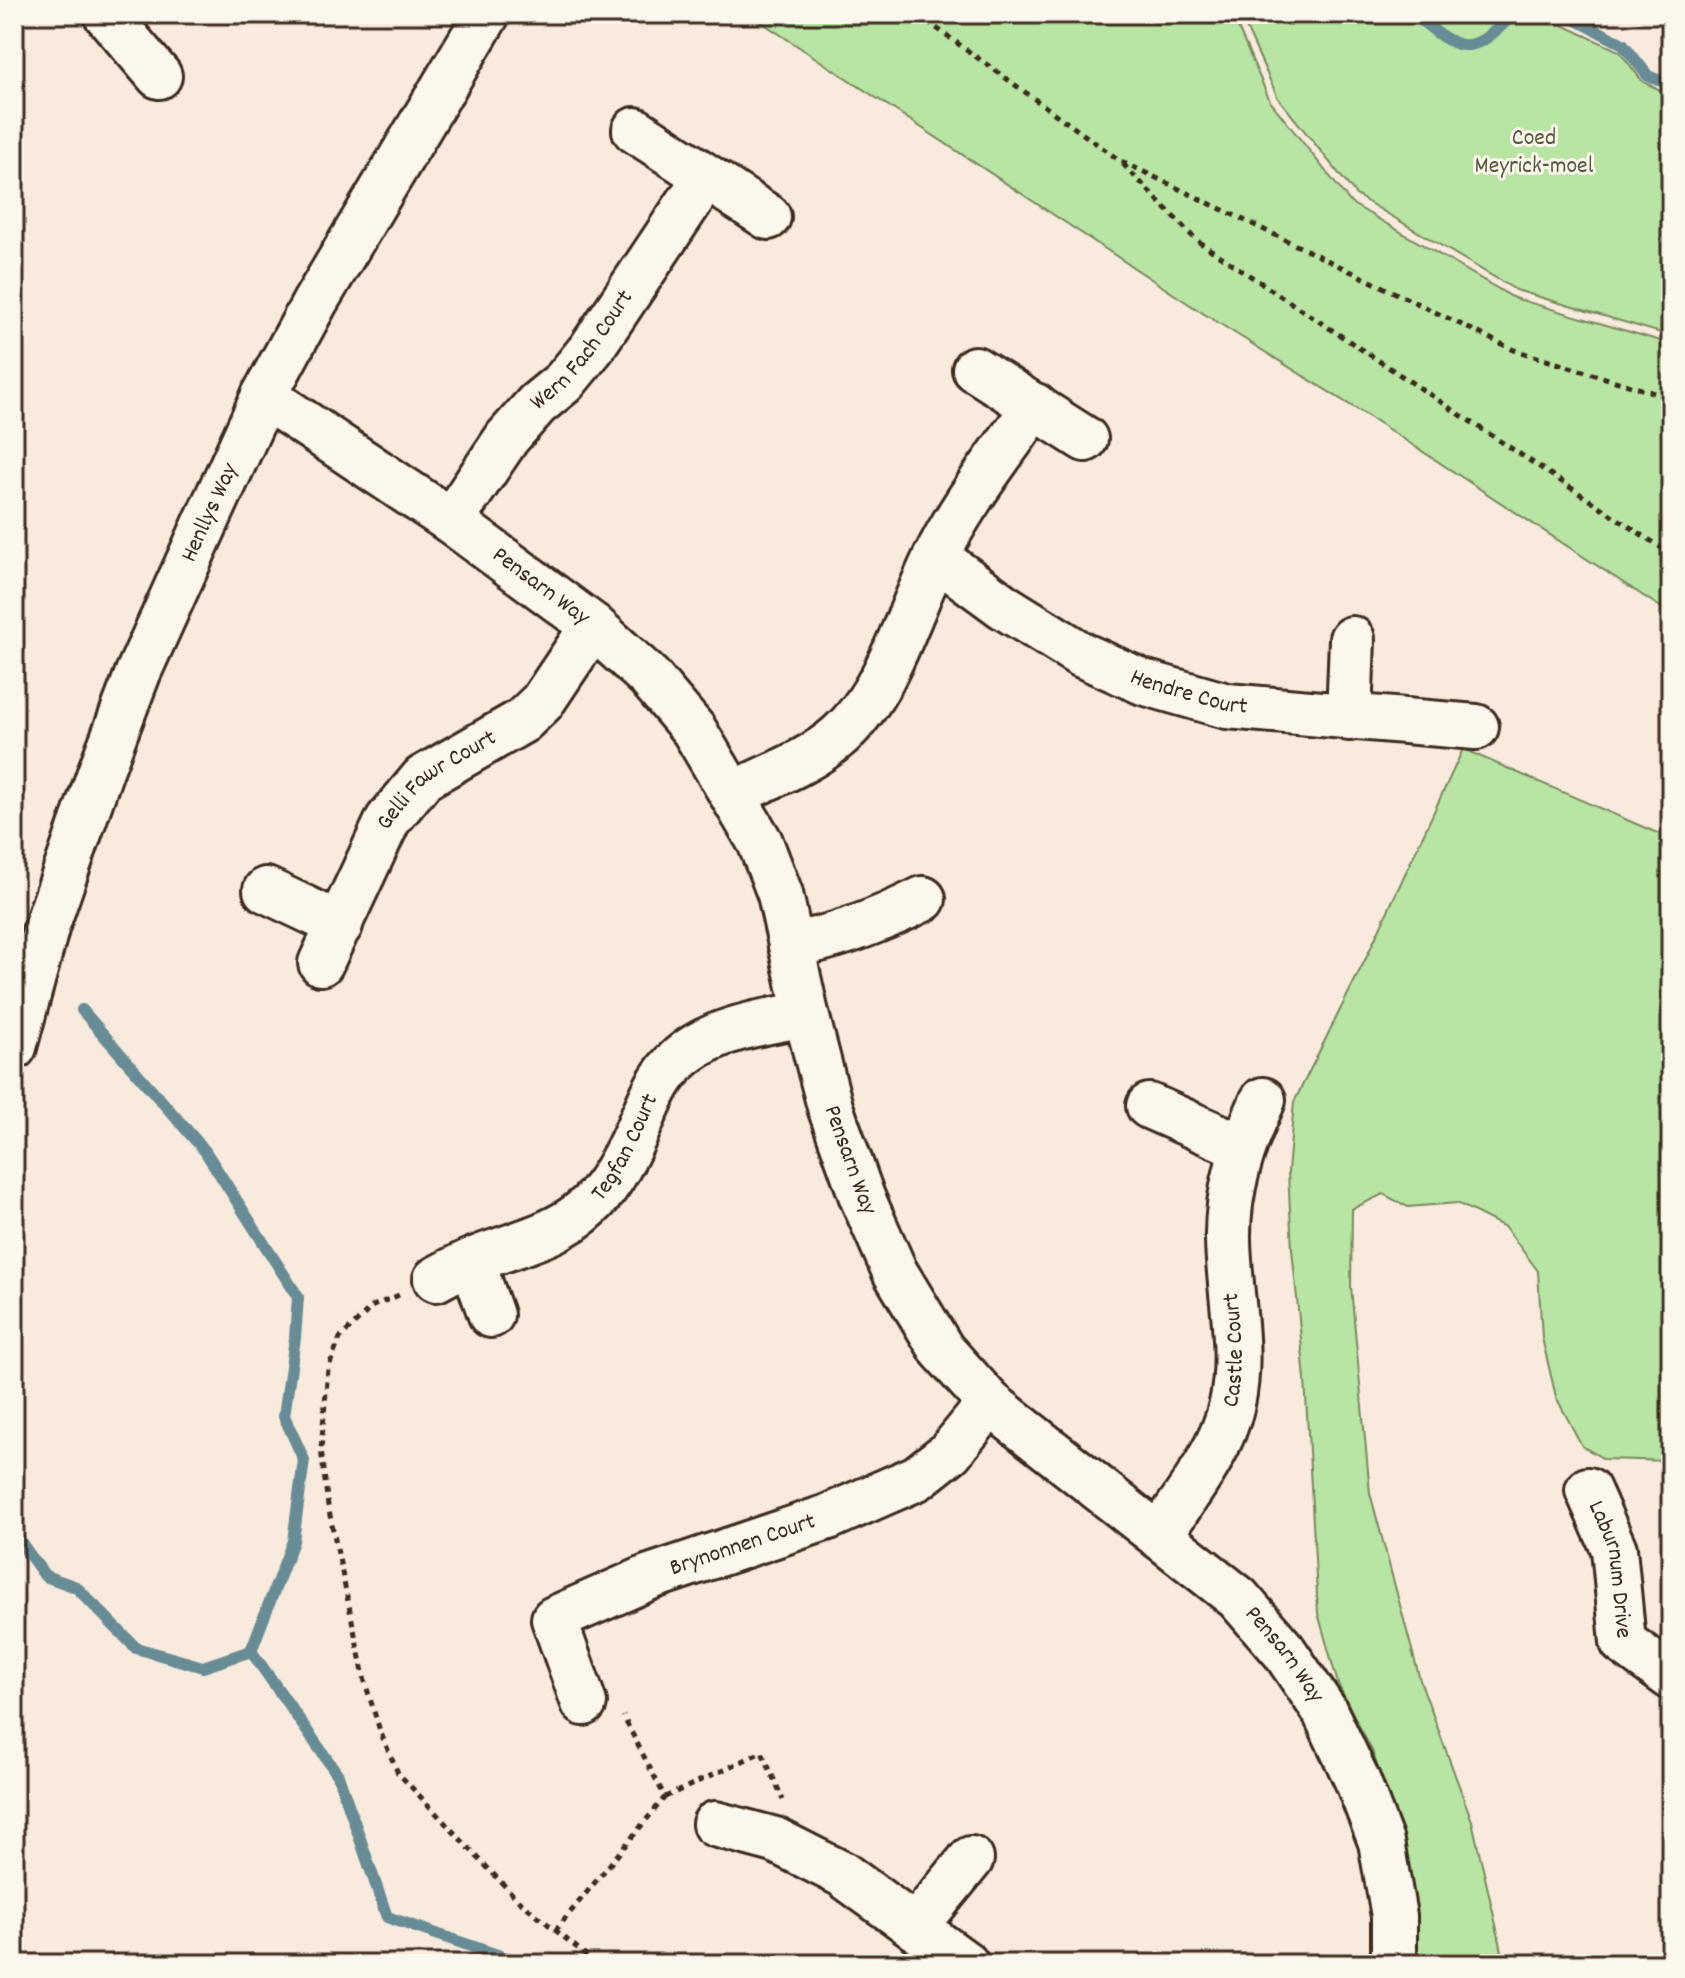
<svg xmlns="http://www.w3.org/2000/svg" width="1685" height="1978" font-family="Dekko,sans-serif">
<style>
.green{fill:#b8e5a3;stroke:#7a8860;stroke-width:2}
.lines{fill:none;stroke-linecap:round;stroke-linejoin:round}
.stream{stroke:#678c95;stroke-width:12}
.minor-casing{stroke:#3b2a1e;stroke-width:50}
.path{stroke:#3b2a1e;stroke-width:5;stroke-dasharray:6 6;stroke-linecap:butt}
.minor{stroke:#fbf7ec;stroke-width:44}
.labels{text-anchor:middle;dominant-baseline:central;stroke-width:6;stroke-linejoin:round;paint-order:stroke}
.park-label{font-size:24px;fill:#5a593f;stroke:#fbf7ec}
.street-label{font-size:24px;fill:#3b2a1e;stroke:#fbf7ec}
</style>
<rect width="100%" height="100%" fill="#f8eadd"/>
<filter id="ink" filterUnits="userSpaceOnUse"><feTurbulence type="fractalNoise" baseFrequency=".0125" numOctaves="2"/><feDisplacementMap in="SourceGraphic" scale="16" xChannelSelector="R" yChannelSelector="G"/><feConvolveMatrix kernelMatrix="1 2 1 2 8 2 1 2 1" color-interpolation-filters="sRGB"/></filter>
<g filter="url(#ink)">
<!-- green -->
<g class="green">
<polygon points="749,14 1232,14 1270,101 1351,203 1514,298 1671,344 1671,614 1382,425 1201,312"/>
<polygon points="1240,14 1539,14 1619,51 1643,82 1671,95 1671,336 1516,290 1356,195 1278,98"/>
<polygon points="1463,749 1671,839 1671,1461 1604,1459 1582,1446 1556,1397 1542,1338 1538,1271 1505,1227 1457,1203 1408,1207 1383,1194 1352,1209 1351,1287 1370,1493 1420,1680 1472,1821 1505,1964 1420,1964 1411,1940 1401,1844 1373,1753 1338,1684 1318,1613 1305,1379 1292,1249 1288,1172 1294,1102 1366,958"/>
</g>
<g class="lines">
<!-- stream -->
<g class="stream">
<path d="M1414,14C1458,51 1469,60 1513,14"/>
<polyline points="1565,14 1623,44 1648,76 1671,85"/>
<polyline points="82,1010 205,1151 298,1297 295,1338 284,1416 304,1460 293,1541 251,1651"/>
<polyline points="14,1533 45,1576 76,1587 136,1648 203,1667 251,1651 338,1775 387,1917 503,1957 530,1964"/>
</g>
<!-- minor casing -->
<g class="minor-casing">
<g id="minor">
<polyline points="106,14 159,76"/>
<polyline points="635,130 768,217"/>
<polyline points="975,369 1085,439"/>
<path id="s1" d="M264,396L451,521L593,626L649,677L694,730L760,842L780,894L806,1014L830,1107L862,1197L895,1272L942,1350L990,1403L1238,1598L1284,1651L1324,1710L1358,1782L1381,1842L1394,1916V1964"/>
<path id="s2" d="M451,521L507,438L537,404L564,382L591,349L706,177"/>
<path id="s3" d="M936,557L1003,606L1080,654L1143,682L1227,706L1476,727"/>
<polyline points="1349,718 1352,639"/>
<path d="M734,793C770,776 810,762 840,735C887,693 907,616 935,559C961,505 1000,456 1035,406"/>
<polyline points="266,890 340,925"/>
<path d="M791,945C837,938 881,920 923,899"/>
<path id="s4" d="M321,963L388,820L423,778L522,721L542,702L593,626"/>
<path id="s5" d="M14,1047L47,925L101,770L138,673L209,516L264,396L315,302L487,14"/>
<polyline points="1149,1106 1242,1147"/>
<polyline points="472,1261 491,1315"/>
<path id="s6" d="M436,1279C449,1272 461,1265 474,1260C513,1244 558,1236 589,1206C609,1188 624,1159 635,1135C643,1118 649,1101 658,1085C689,1031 750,1025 806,1014"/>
<path id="s7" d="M1588,1490L1614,1549L1623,1642L1671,1677"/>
<path id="s8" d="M1159,1536C1186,1495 1221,1453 1232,1404C1244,1349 1229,1295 1228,1240C1227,1190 1242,1146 1263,1100"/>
<path id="s9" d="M584,1703L554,1619L650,1577L828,1517L917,1478L950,1452L990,1403"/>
<polyline points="715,1824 775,1840 842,1874 966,1964"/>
<polyline points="915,1927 971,1859"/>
</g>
</g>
<!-- path -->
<g class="path">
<polyline points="917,14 1119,160 1514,350 1671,398"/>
<polyline points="1123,164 1196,240 1671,554"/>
<polyline points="399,1295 373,1306 340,1338 328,1369 321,1449 328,1506 365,1682 380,1731 398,1773 517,1899 597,1964"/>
<polyline points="665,1797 762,1752 783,1800"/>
<polyline points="555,1931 665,1797 623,1716"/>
</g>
<!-- minor -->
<use href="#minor" class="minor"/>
</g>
</g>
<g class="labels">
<!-- park labels -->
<g class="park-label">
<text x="1534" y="139">Coed<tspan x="1534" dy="28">Meyrick-moel</tspan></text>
</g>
<!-- street labels -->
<g class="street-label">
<text stroke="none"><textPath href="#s2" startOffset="216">Wern Fach Court</textPath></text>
<text stroke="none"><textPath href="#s5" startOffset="570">Henllys Way</textPath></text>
<text stroke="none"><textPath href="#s1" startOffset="336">Pensarn Way</textPath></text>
<text stroke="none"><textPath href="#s3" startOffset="290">Hendre Court</textPath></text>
<text stroke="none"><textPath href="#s4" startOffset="222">Gelli Fawr Court</textPath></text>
<text stroke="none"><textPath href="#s6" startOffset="240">Tegfan Court</textPath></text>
<text stroke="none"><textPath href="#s1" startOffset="1008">Pensarn Way</textPath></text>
<text stroke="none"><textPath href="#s8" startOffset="206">Castle Court</textPath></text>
<text stroke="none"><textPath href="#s9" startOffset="292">Brynonnen Court</textPath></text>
<text stroke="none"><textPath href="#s7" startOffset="84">Laburnum Drive</textPath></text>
<text stroke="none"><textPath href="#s1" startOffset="1680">Pensarn Way</textPath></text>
</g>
</g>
<!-- margin -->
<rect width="1685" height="1978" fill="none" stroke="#fbf7ec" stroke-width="48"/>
<rect x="24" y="24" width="1637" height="1930" fill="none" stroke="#3b2a1e" stroke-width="3" filter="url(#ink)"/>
</svg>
